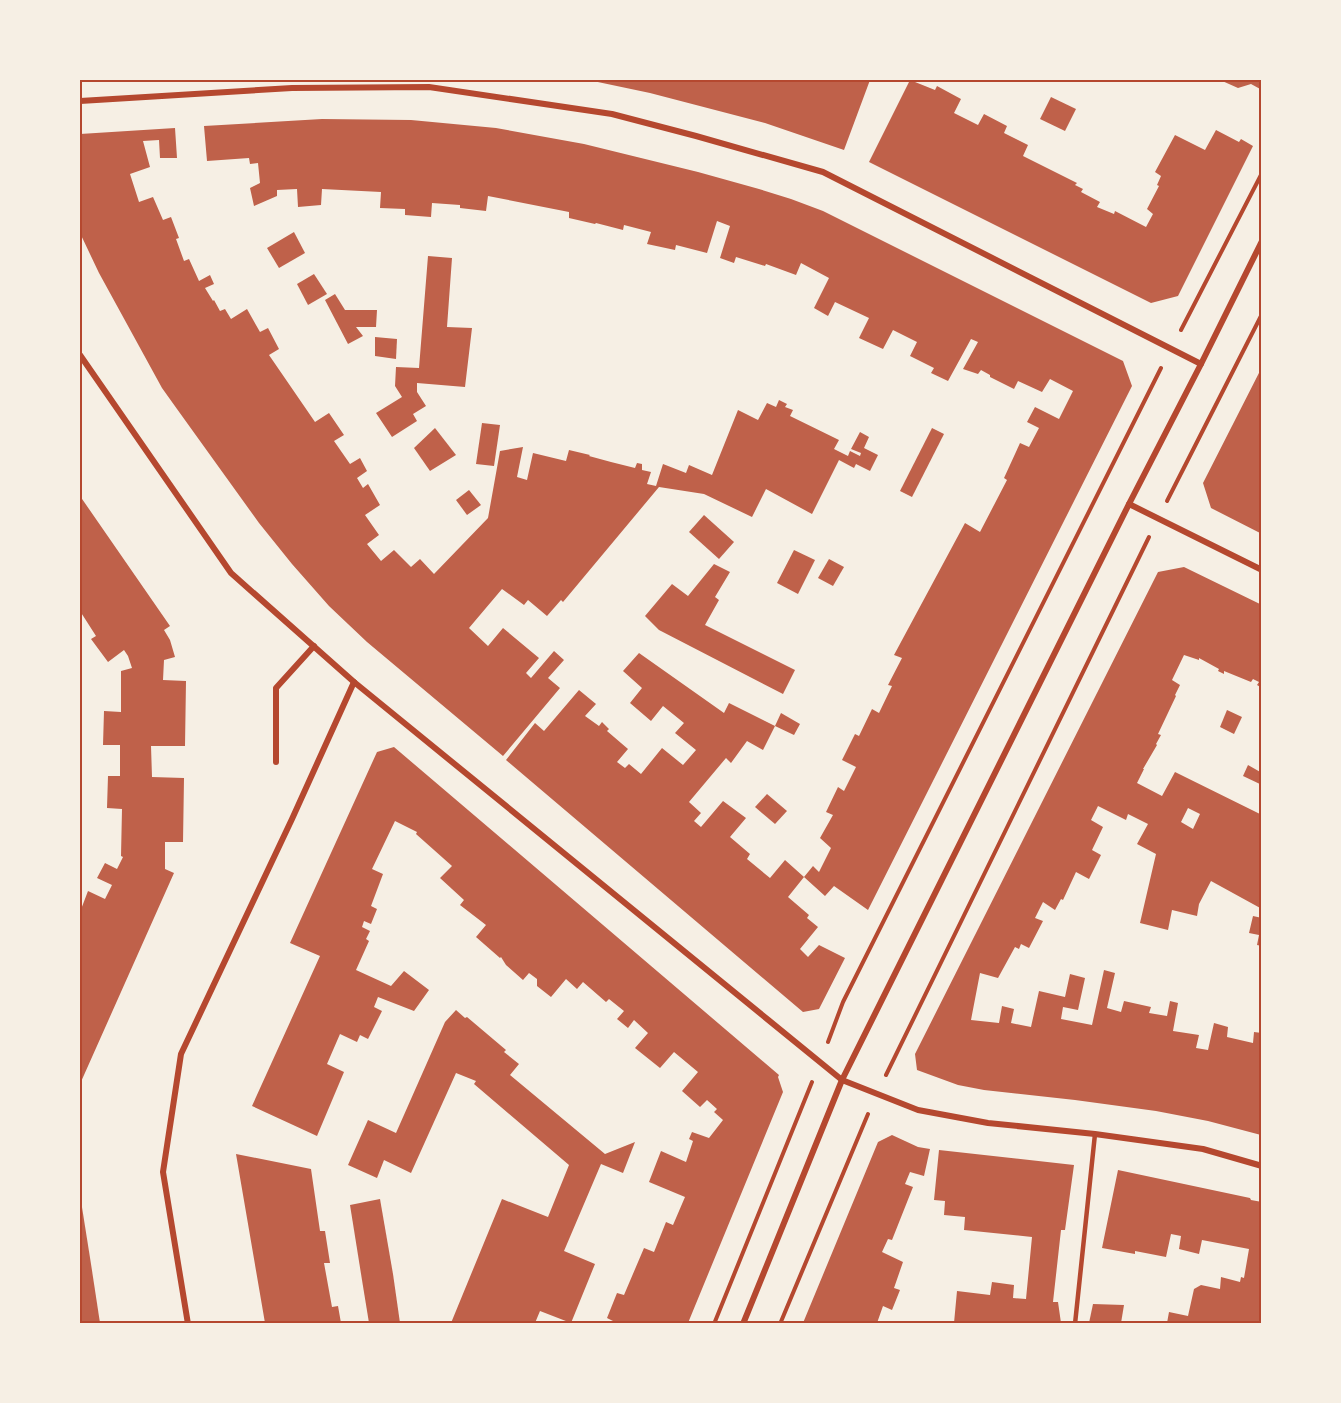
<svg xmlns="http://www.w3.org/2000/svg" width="1341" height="1403" font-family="Raleway,sans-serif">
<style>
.building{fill:#bf614a;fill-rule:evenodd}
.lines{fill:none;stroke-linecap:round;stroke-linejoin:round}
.path{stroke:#b5482f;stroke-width:4}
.service{stroke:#b5482f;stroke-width:4.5}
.minor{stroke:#b5482f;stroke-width:6}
.neatline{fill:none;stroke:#b5482f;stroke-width:2}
</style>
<rect width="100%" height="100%" fill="#f6efe4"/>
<!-- building -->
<g class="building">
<polygon points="910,80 935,90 937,86 961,99 954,113 978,125 984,114 1007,126 1004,133 1028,145 1023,156 1077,183 1075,185 1083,189 1081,192 1100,202 1097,207 1114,214 1115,211 1146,227 1153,214 1147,209 1159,186 1157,185 1161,176 1155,172 1175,135 1205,150 1216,130 1239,142 1241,139 1253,146 1178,296 1151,303 869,162"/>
<polygon points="1220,80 1262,80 1262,90 1251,84 1238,88"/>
<polygon points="593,81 593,80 870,80 844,150 765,123 650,93"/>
<polygon points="1051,97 1076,109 1065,131 1040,119"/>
<polygon points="322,119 411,120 496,128 584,144 698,172 759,189 791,199 823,211 1123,361 1132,386 868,910 834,886 825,896 804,877 813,866 819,872 831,848 820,838 833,815 826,812 838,787 844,791 856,767 842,760 855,734 859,736 872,709 879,713 892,686 888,685 902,658 894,655 965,523 980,532 1007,480 1004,478 1020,443 1029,447 1039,428 1027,422 1035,407 1059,419 1073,391 1050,379 1042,392 1018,381 1014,389 990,377 990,375 981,370 978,374 963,369 978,342 971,339 948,381 931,373 934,368 910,356 917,342 893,330 883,349 859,338 869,318 835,302 828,316 814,308 829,278 801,263 796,275 766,264 765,266 736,257 734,263 720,258 730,226 717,221 707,253 676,245 675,250 647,244 651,232 624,225 623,230 596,223 595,224 569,218 569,212 488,196 486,211 460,208 460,205 432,203 431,217 405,215 405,209 380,208 381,192 322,189 321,205 298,207 297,189 277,190 277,196 254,206 250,188 260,183 258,163 250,164 249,158 207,161 204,126"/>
<polygon points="175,128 177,158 160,158 159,140 143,141 150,167 130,174 139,202 153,197 163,220 171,217 179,238 176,239 184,261 189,259 199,281 210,275 214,284 205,288 213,301 214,300 220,311 225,309 231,319 247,309 260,332 268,328 279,349 269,355 315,422 329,413 344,435 334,441 350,464 360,458 367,471 357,478 363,488 368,484 380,505 365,515 379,535 367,544 381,561 394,550 411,567 420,559 434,574 488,518 500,451 523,447 517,477 527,480 533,453 566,461 569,450 590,455 589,456 611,462 635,468 637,463 642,464 642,470 651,472 647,484 656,486 663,464 686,473 689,465 712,475 738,410 758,420 767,403 776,407 779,400 787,404 785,407 793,410 790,416 839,440 834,449 848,456 850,451 860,456 861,453 851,449 860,432 869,437 864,448 878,455 870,471 856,464 854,468 839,460 812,514 766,489 752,517 704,494 659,487 563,602 561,600 547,616 528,600 524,605 502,589 469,628 488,646 503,628 539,658 526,673 531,678 554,651 564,660 548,678 560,688 503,756 367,642 329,606 292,564 259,523 177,409 162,388 99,273 80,233 80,134"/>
<polygon points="294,232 305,253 279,268 267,248"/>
<polygon points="428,256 452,258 447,327 472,328 465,387 417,383 417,392 426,406 413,414 417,421 392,437 376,413 402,397 395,386 396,367 419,368"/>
<polygon points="314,274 327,294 308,305 297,284"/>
<polygon points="335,294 345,310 377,310 376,327 356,327 363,336 348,344 325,300"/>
<polygon points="375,337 397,339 396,359 375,356"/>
<polygon points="1262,367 1260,473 1262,534 1211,508 1203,483"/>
<polygon points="482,423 500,425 494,466 476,464"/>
<polygon points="435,428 456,455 430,471 414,448"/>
<polygon points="932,428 944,434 912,497 900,491"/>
<polygon points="469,490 481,505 467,515 456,500"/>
<polygon points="80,496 170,626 164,630 170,640 175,657 164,660 163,680 186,681 185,746 151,746 152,777 184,778 183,842 165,842 165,869 174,873 80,1084 80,962 81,959 80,958 80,912 88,891 105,899 112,885 97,878 105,863 117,869 123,857 121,856 122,809 107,808 108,776 120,776 120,745 103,745 104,711 121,712 121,671 132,668 128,656 124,650 108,662 91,639 96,636 80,611"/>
<polygon points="704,515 734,542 719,559 689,532"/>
<polygon points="794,550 815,560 798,594 777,583"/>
<polygon points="829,559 844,567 833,586 818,578"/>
<polygon points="714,564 730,572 715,597 719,600 705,625 795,670 783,694 659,630 645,616 672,584 688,596"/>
<path d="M1184,567L1262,605V688L1257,685L1259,682L1253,679L1251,682L1224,671V674L1218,671L1219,669L1199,658V660L1184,655L1172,680L1180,685L1175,695L1176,696L1158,734L1161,735L1156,744L1157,745L1143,769H1144L1137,783L1162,796L1175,772L1262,815V909L1211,881L1199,904L1197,916L1172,910L1168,930L1140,923L1156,854L1137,844L1148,824L1128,814L1126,820L1098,806L1091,820L1103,827L1092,850L1101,855L1089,879L1076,872L1063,900L1061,899L1055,910L1043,902L1035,918L1043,921L1029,948L1021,944L1019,949L1015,947L998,978L980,973L971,1020L999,1023L1002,1006L1014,1009L1011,1023L1031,1027L1039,991L1065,997L1070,974L1085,978L1078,1010L1063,1007L1061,1019L1092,1025L1104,970L1115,973L1107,1008L1121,1012L1124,1001L1151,1007L1149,1013L1167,1016L1170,1001L1178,1003L1173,1031L1199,1035L1196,1048L1208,1050L1214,1023L1228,1027L1227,1037L1253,1043L1254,1032L1262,1033L1261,1135L1208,1121L1156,1111L1075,1100L984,1090L958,1085L917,1070L915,1054L1158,572ZM1188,808L1200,814L1193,829L1181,822Z"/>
<polygon points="639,653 724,713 729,703 775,726 763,750 747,741 731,763 726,758 689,802 701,813 694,821 701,827 723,801 746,818 730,837 750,854 747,859 770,878 785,860 804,877 788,897 809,915 807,918 818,927 800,949 808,957 819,945 845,958 819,1009 803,1012 506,760 535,723 544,731 579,690 596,704 585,716 599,726 602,722 609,729 607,731 628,749 617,762 625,768 629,764 641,774 662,748 683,765 696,750 675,733 684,723 663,706 651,721 630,703 642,688 623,671"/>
<polygon points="1227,710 1242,717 1234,734 1220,727"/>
<polygon points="781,713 800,724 794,735 775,726"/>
<polygon points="394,747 779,1075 778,1077 783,1092 688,1323 612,1323 613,1321 607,1318 617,1293 624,1295 644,1248 654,1252 666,1222 673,1225 685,1197 649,1182 661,1151 686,1162 693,1141 689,1139 692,1132 709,1138 723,1120 714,1112 717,1109 707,1100 700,1107 682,1091 698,1072 674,1052 660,1068 635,1048 648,1033 634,1020 628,1028 617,1019 624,1011 609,999 606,1002 583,982 577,989 566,979 551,997 537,986 537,979 529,973 523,980 506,965 501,957 500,958 476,937 486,925 460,905 464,900 440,878 452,866 416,834 417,832 395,821 372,869 383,874 371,906 377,909 371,924 364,921 362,927 370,931 366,939 369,941 356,970 391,986 404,971 429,990 414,1011 378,997 374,1007 382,1011 368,1039 360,1035 357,1042 340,1034 327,1064 344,1072 317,1136 252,1106 320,956 290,943 377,752"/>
<polygon points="1248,765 1262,773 1262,785 1243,776"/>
<polygon points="767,794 787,811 775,824 755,807"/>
<polygon points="1253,916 1262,918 1262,946 1257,945 1259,935 1249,933"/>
<polygon points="456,1010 465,1018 467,1017 506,1050 504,1052 519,1064 510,1075 605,1154 635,1142 623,1173 601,1164 564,1251 595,1264 571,1323 540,1311 535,1323 451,1323 502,1199 548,1217 569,1165 474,1084 476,1081 456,1073 411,1173 384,1160 377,1178 348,1165 368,1120 396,1133 445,1022"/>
<polygon points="892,1135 918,1147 930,1149 924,1176 910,1172 905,1184 913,1187 892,1240 888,1239 882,1252 903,1262 894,1288 900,1290 892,1310 883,1306 877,1323 803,1323 878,1142"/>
<polygon points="939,1150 1074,1165 1065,1230 1061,1230 1053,1302 1058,1302 1061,1323 954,1323 957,1291 990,1295 992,1282 1014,1285 1013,1298 1026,1299 1032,1237 964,1230 965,1217 944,1215 945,1201 934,1200"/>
<polygon points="236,1154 311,1169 320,1231 325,1231 330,1263 324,1263 332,1307 338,1306 341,1323 265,1323"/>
<polygon points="1118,1170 1250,1198 1251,1200 1262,1202 1262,1323 1167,1323 1169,1312 1188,1316 1194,1289 1201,1285 1220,1289 1221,1277 1240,1282 1241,1277 1244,1278 1249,1249 1202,1240 1199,1254 1179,1249 1181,1236 1171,1234 1166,1257 1135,1251 1135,1254 1102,1248"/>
<polygon points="380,1199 393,1274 400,1323 369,1323 362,1280 350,1205"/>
<polygon points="80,1201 81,1201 91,1264 100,1323 80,1323"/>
<polygon points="1093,1304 1124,1305 1121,1323 1089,1323"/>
</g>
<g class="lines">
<!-- path -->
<g class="path">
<polyline points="1181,330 1262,173"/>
<polyline points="1167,501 1262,314"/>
<polyline points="828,1042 843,1002 1161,368"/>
<polyline points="886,1075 1149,537"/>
<polyline points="714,1324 812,1082"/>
<polyline points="780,1324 868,1114"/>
</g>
<!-- service -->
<polyline class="service" points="1075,1324 1095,1134"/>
<!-- minor -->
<g class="minor">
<polyline points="80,101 292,88 429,87 612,114 696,136 823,172 1201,364"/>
<polyline points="80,355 231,573 354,682 842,1080 918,1110 988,1123 1095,1134 1203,1149 1262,1166"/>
<polyline points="1129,504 1262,570"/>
<polyline points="276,762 276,688 314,646"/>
<polyline points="188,1324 163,1172 181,1054 292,819 354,682"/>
<polyline points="743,1324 842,1080 1129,504 1201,364 1262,241"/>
</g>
</g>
<!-- border -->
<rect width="1341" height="1403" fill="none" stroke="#f6efe4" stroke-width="162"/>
<rect x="81" y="81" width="1179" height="1241" class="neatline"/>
</svg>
